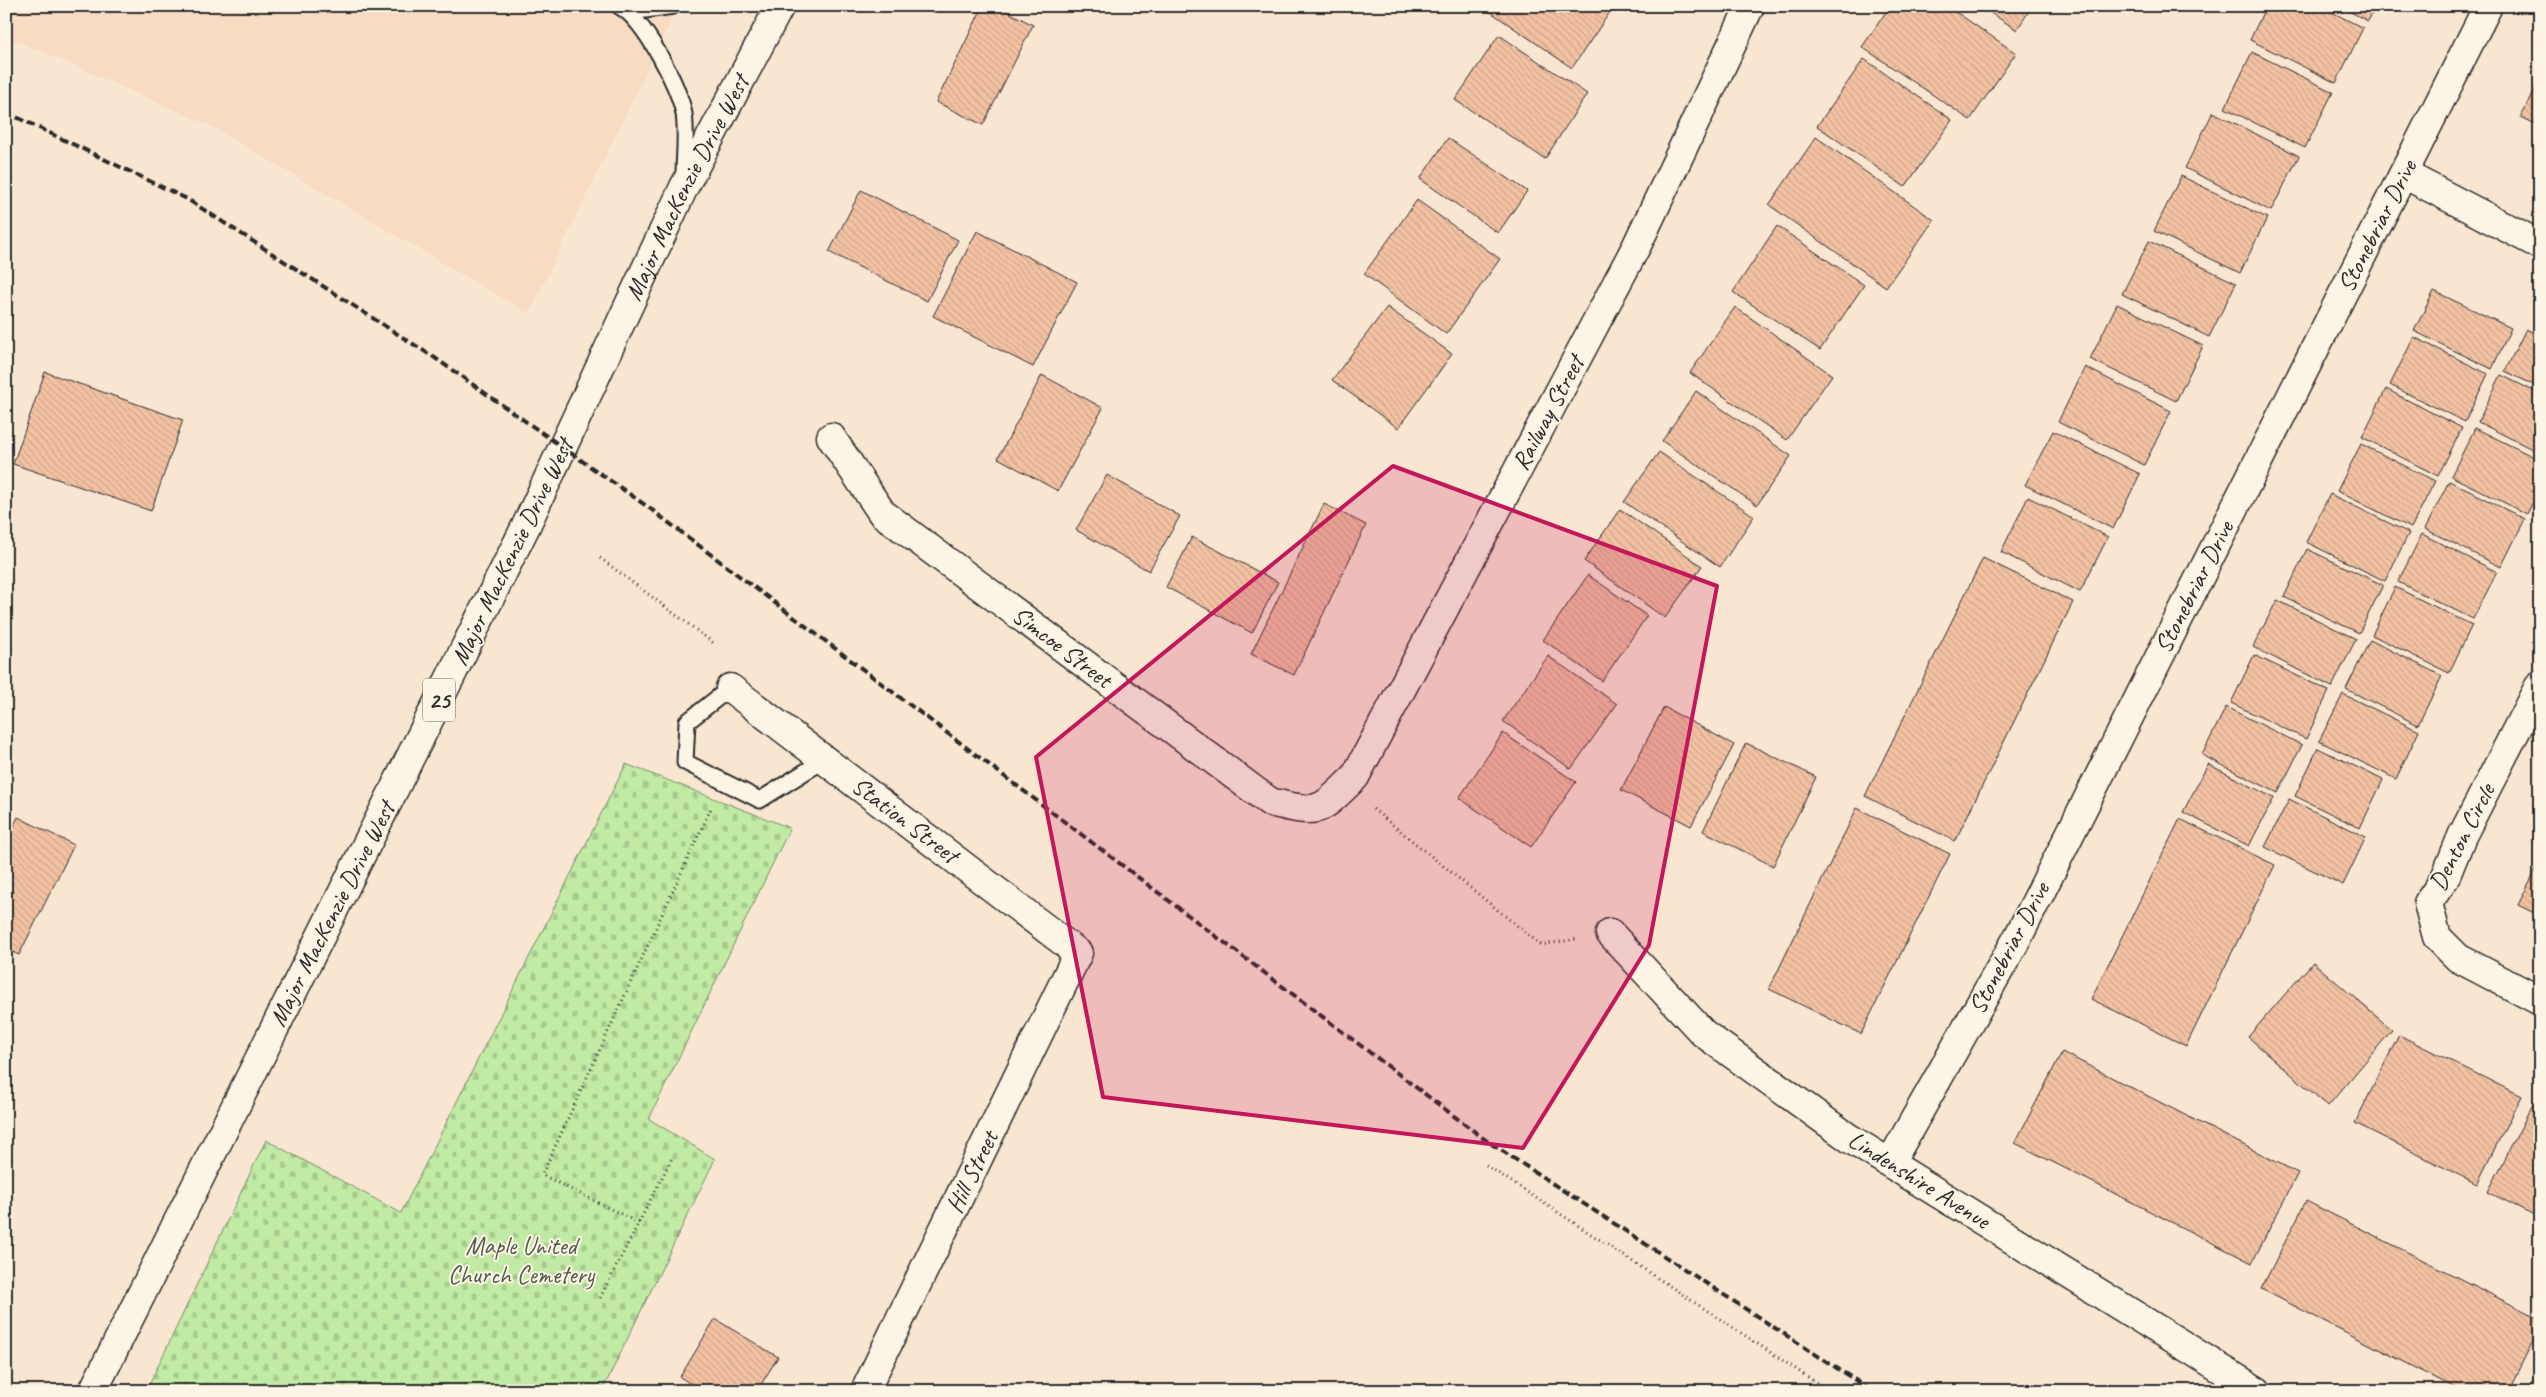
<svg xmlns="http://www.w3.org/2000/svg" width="2546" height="1397" font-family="Caveat,sans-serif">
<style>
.built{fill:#f7dbc3}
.cemetery{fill:url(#cemetery-stones);stroke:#768a68}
.building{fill:url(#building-back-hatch);stroke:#2b2b2b}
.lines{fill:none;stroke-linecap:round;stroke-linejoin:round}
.lane-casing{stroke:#2b2b2b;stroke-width:19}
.street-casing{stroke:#2b2b2b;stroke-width:31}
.primary-casing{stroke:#2b2b2b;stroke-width:31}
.path{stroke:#2b2b2b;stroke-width:3;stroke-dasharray:1 4;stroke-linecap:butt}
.lane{stroke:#fcf5e5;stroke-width:15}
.street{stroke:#fcf5e5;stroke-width:28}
.primary{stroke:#fcf5e5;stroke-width:28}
.rail{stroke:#2b2b2b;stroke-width:4;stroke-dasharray:8 4;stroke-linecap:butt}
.marked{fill:#c2185b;fill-opacity:0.2;stroke:#c2185b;stroke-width:4;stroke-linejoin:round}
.labels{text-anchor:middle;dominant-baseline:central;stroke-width:4;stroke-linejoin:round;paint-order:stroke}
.shield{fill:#fcf5e5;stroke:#6a6863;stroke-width:1}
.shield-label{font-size:24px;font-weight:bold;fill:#2b2b2b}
.street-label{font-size:25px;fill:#2b2b2b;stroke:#fcf5e5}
.park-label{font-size:25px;fill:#505b4a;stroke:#fcf5e5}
</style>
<defs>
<pattern id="cemetery-stones" width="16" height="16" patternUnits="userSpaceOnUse" patternTransform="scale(1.25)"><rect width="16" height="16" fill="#c1eaa5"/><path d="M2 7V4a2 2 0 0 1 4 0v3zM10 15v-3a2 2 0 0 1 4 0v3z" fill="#a6c98e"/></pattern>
<pattern id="building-back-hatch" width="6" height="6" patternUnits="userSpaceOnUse" patternTransform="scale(1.25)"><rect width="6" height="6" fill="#f3c2a3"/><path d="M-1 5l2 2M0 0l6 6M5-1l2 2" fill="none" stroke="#d0a78c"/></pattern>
</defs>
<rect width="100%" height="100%" fill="#f9e6d1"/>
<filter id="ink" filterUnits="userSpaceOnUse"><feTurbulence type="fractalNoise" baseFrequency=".02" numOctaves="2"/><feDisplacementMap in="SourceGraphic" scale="10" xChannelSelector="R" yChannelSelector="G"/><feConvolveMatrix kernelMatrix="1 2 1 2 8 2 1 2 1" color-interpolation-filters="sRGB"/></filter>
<g filter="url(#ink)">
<!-- built -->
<polygon class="built" points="6,6 678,6 529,314 209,125 6,36"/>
<!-- cemetery -->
<polygon class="cemetery" points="626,764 790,828 649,1119 715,1159 602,1391 146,1391 266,1140 401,1213"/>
<!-- building -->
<g class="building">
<polygon points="983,6 997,6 1033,25 983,125 936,102"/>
<polygon points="1482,6 1614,6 1572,68"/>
<polygon points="1890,6 1947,6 2016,53 1970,120 1862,47"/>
<polygon points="1980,6 2032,6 2017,30"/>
<polygon points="2266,6 2320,6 2363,28 2336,83 2250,40"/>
<polygon points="2339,6 2376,6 2368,21"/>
<polygon points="1499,35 1587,94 1545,159 1455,100"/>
<polygon points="2252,52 2333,92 2305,148 2225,108"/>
<polygon points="1864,59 1952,120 1905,187 1817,126"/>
<polygon points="2540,80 2540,126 2521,117"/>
<polygon points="2213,112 2299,156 2271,211 2185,168"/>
<polygon points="1816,137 1934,220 1886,287 1769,205"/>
<polygon points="1448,138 1527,191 1498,233 1420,179"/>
<polygon points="2181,176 2267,218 2240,273 2154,231"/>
<polygon points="861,190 958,240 927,301 829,252"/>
<polygon points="1417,200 1500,259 1446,334 1364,274"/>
<polygon points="1777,226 1864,285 1820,350 1733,292"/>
<polygon points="977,231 1077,282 1033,367 933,316"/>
<polygon points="2149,241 2236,283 2209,337 2122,294"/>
<polygon points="2434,291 2511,328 2492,369 2414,331"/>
<polygon points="2117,304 2203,346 2176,401 2090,359"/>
<polygon points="1387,307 1452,354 1398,428 1332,380"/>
<polygon points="1735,307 1832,375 1787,440 1690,373"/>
<polygon points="2526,329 2540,336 2540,388 2505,371"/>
<polygon points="2414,337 2488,374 2465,422 2390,385"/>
<polygon points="2085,367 2171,411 2144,465 2058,422"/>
<polygon points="45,372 183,420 151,511 13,464"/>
<polygon points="1042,375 1103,408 1058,491 998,458"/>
<polygon points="2501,375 2540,394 2540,453 2478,422"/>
<polygon points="2386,389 2462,428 2438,476 2362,437"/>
<polygon points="1696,391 1791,456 1757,505 1662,441"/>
<polygon points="2475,428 2540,460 2540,487 2527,514 2451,476"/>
<polygon points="2053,431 2140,474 2113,529 2025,485"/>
<polygon points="2361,444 2435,481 2411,528 2337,491"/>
<polygon points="1659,452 1754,516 1720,567 1624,502"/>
<polygon points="1107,475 1180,516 1149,571 1076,530"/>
<polygon points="2449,481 2525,519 2501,567 2425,529"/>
<polygon points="2330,494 2409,533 2385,581 2306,542"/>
<polygon points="2028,497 2108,537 2080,592 2001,552"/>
<polygon points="1324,504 1366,525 1294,675 1251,654"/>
<polygon points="1620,509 1702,566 1665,618 1584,561"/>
<polygon points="2422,534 2497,572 2473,619 2398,582"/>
<polygon points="1192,537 1278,582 1252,633 1166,587"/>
<polygon points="2307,549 2383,585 2359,633 2284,597"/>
<polygon points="1983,558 2073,602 1955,841 1865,796"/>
<polygon points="1588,575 1647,616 1602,681 1543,640"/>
<polygon points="2395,587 2472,625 2449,673 2372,635"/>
<polygon points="2277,600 2356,639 2332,687 2253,647"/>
<polygon points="2370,640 2442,676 2418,725 2346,689"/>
<polygon points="2254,655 2329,691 2306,739 2231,703"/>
<polygon points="1548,656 1617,704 1571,769 1503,721"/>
<polygon points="2343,694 2419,731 2396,779 2319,741"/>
<polygon points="1664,707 1734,745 1691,826 1621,790"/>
<polygon points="2226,707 2302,745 2278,793 2202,755"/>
<polygon points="1503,733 1576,782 1531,847 1459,798"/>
<polygon points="1746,743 1816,777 1773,866 1703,831"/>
<polygon points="2318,748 2383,780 2360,828 2295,796"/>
<polygon points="2208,764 2274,798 2249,846 2183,812"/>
<polygon points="2289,799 2366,837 2343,885 2265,847"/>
<polygon points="1857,808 1950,854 1861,1034 1769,989"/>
<polygon points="18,817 74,845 19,955 6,949 6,841"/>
<polygon points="2180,819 2275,865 2186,1046 2091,999"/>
<polygon points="2538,865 2540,866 2540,916 2518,905"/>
<polygon points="2313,962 2392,1030 2328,1106 2248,1037"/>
<polygon points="2399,1035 2521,1096 2477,1184 2355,1123"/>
<polygon points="2062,1052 2298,1173 2252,1263 2015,1143"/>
<polygon points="2534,1102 2540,1105 2540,1218 2488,1192"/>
<polygon points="2306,1201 2540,1319 2540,1327 2508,1391 2461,1391 2261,1289"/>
<polygon points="715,1319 778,1357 757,1391 702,1391 680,1377"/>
<polygon points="2540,1367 2540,1391 2528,1391"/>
</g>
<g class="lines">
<!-- lane casing -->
<g class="lane-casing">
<g id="lane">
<path d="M619,6C644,19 679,86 684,114C687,134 684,157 684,176"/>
<polyline points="631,12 673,6"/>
<polyline points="730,688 687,722 685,762 760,800 824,760"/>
</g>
</g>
<!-- street casing -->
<g class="street-casing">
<g id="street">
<polyline points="2404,174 2540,245"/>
<path d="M831,437L882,513L1270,802C1322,815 1318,812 1355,777L1637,245L1750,6"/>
<polyline points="2540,684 2462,836 2445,878 2428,903 2437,937 2458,958 2540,1001"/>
<polyline points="730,688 1078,953 865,1391"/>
<polyline points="1610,933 1703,1033 1849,1138 2257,1391"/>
<polyline points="1890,1163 2018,937 2488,6"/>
</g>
</g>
<!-- primary casing -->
<g class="primary-casing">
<g id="primary">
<path id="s1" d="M93,1391L525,528L684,187L780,6"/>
</g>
</g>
<!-- path -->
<g class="path">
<polyline points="600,558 715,644"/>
<polyline points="1373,809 1541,945 1577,939"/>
<polyline points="1486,1165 1829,1391"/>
<polyline points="639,1223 542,1175 712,806"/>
<polyline points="600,1298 672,1158"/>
</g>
<!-- lane -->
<use href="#lane" class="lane"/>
<!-- street -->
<use href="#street" class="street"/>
<!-- primary -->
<use href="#primary" class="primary"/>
<!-- rail -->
<polyline class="rail" points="6,112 187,199 435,358 648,507 1487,1141 1872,1391"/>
</g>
</g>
<!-- marked area -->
<path class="marked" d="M1393,466L1717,586L1649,945L1523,1148L1103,1097L1036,757Z"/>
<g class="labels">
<!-- shield labels -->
<rect class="shield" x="423" y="678.5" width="32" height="43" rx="4"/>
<g class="shield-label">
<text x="439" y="700">25</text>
</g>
<!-- street labels -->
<g class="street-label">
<text stroke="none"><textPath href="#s1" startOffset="1342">Major MacKenzie Drive West</textPath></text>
<text transform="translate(2377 226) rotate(-63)">Stonebriar Drive</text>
<text transform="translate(1548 413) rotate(-62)">Railway Street</text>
<text transform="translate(512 552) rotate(-64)">Major MacKenzie Drive West</text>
<text transform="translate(2194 587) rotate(-63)">Stonebriar Drive</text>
<text transform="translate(1062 647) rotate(37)">Simcoe Street</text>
<text transform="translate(905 820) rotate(37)">Station Street</text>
<text transform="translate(2462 837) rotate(-63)">Denton Circle</text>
<text transform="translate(332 914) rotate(-63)">Major MacKenzie Drive West</text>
<text transform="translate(2009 948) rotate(-62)">Stonebriar Drive</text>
<text transform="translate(972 1172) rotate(-64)">Hill Street</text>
<text transform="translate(1919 1180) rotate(32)">Lindenshire Avenue</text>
</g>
<!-- park labels -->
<g class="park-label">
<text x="521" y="1246">Maple United<tspan x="521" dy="29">Church Cemetery</tspan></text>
</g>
</g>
<!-- margin -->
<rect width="2546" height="1397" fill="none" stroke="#fcf5e5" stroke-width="25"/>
<rect x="12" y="12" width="2521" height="1372" fill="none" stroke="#2b2b2b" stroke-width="2" filter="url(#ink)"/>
</svg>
